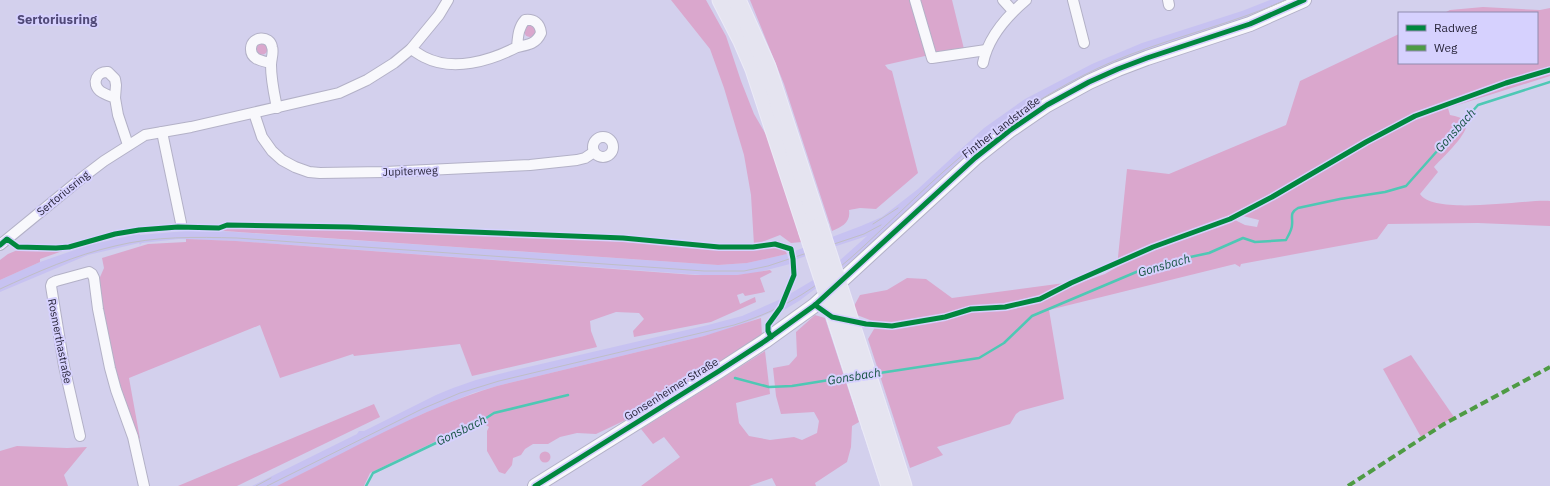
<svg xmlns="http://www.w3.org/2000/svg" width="1550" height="486" font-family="'IBM Plex Sans',sans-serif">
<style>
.built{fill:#c7c2f1}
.green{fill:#daa7cd;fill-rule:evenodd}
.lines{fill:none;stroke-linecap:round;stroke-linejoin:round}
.stream{stroke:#4ec8b4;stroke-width:2.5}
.street-casing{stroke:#b3b1c7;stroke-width:12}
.secondary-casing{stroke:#b3b1c7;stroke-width:16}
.highway-casing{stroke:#ebeaf7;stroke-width:19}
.street{stroke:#f8f8fc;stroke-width:10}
.secondary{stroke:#f8f8fc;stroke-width:14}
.highway{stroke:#e5e4f0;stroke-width:17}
.tram{stroke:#bfbec6;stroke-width:1}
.highway-bridge-casing{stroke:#ebeaf7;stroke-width:19;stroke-linecap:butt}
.highway-bridge{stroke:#e5e4f0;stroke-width:17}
.quiet{stroke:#4e9b44;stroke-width:4;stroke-dasharray:8 4;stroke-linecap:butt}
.cycleway-casing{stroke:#d6d1fe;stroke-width:8}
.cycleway{stroke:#00873e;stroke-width:5}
.labels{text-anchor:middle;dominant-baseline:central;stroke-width:4;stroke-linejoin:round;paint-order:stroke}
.street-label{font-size:11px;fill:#28253a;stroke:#d6d1fe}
.water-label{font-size:12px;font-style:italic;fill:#145240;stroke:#d6d1fe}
.quarter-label{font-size:13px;font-weight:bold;fill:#504978;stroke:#d6d1fe}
</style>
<rect width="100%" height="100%" fill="#d3d0ed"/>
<!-- built -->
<g class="built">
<polygon points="1270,0 1291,0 1268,10 1056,93 1017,117 962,158 880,236 840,270 799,301 782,311 788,295 815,279 838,262 867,236 797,259 795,251 861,226 882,217 918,189 984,128 1025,99 1092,64 1142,43 1242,11"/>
<polygon points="189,229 718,265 747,263 787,254 790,264 755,273 737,275 716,276 236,241 179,239 142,243 140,245 139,243 135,244 88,255 0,292 0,280 40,262 89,245 138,234 139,232 140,235 186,231"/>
<polygon points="781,299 775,311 736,327 704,336 497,386 473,393 420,415 277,486 252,486 357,434 359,431 364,431 436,395 453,388 476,380 511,371 708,325 742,316"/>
</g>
<!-- green -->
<g class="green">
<polygon points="671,0 706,0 726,36 741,81 754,114 768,138 802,242 791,243 780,235 754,245 751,195 744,155 724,88 710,49"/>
<path d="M750,0H952L964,49L941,53L934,52L927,54L925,56L885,65L888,69L892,71L918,173L876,209L860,208L849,210C851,222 842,227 832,231L784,84Z"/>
<path d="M1483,7L1540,10L1550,8V76L1448,108L1450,115C1456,116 1464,118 1466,123C1470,133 1440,160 1434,167L1438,172L1420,194C1434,216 1524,199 1550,201V226L1478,223L1388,224L1377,239L1241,264L1240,267L1235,264L1049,310L1064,399L1020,411L1016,414L1010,424L937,447L943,455L910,468L868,339L874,329L875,322L857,315L854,306L860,295L887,290L907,278L926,279L952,298L1087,280L1105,274L1117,267L1127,169L1169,174L1286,125L1300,81L1399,34V63H1537V13H1444L1450,10ZM1243,216L1259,220L1257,227L1245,225L1235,220Z"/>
<circle cx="530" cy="31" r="6"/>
<circle cx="262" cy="49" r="5.5"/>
<polygon points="226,227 288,228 562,238 642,243 718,249 754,250 774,247 785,250 787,254 747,263 718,265 225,231 220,230"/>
<polygon points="186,239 236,241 695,275 737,275 770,270 772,272 760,278 765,292 745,296 743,293 737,295 740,304 755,297 756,302 711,322 634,337 633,331 644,319 639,313 616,312 590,321 591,331 597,347 472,376 460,344 354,356 353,354 280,378 260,325 129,378 140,439 135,434 117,385 97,284 104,268 102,258 148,244 186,242"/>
<polygon points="71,248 40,259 40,262 0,280 0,260 8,254 20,249 52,250"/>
<polygon points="815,315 825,318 859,422 852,426 851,447 847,462 815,483 816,486 776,486 772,478 749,486 641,486 680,457 664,437 653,444 641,429 765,351 770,394 736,403 739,423 749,436 770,440 794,437 802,440 817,433 819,421 814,412 781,414 776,396 773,368 789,365 797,356 796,332"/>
<path d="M761,318L762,336L640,413L613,426L596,434L577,433L560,437L548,444H533L525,449L521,455L513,458L512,465L505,474L499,472L487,451V431L489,427L483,423H474L370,473L364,486H277C349,451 420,409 497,386L704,336Z"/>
<polygon points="1411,355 1454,417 1421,437 1383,369"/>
<polygon points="374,404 380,417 237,486 178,486"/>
<polygon points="17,446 67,448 87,447 64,475 68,486 0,486 0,451"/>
<circle cx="545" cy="457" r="5.5"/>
</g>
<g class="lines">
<!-- stream -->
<g class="stream">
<path d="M873,374L979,358L1004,343L1032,316L1141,270L1176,260L1209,253L1243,238L1255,242L1286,240C1288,236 1292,230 1292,225C1293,217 1289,213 1298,208L1340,199L1385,192L1406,186L1478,105L1550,82"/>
<polyline points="735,378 769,387 792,386 848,377"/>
<polyline points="366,486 373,473 480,422 494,413 568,395"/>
</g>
<!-- street casing -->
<g class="street-casing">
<g id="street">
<polyline points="915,0 932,58 986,50"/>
<polyline points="1003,0 1013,11"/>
<polyline points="1073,0 1084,43"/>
<polyline points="1168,0 1169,5"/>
<path d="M411,49C416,52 420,55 424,57C453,72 490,61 517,47C518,37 518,28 525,20C534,19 540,23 541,33C536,44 528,45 517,47"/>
<path d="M271,63C263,61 250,60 251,48C252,36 270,35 272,47C274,52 271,59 271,65C271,80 274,93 277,108"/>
<path d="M983,63C988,37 1006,17 1026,0"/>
<path d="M115,98C110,96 104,94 100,91C91,83 97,71 108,72L115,79L116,85L115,98L118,115L128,145"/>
<polyline points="254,113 262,137 272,151 282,160 295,167 309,172 320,173 385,172 530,165 577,160 585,158 594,152"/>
<polyline points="162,132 181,223"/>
<circle cx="603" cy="147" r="10"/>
<polyline points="0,245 83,177 104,161 145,135 191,127 339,93 367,80 394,63 411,49 439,15 448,0"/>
<polyline points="80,436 64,366 51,286 52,283 56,281 89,272 92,274 94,278 98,309 110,368 116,390 133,437 144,486"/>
</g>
</g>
<!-- secondary casing -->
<g class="secondary-casing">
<polyline id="secondary" points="535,486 719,371 765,341 815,305 975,158 1009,131 1047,105 1089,82 1118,69 1147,58 1250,24 1304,0"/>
</g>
<!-- highway casing -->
<g class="highway-casing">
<g id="highway">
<polyline points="721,0 742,41 754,69 807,230"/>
<polyline points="737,0 767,67 819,226"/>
<polyline points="883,423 903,486"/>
<polyline points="871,427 890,486"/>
</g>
</g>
<!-- street -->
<use href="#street" class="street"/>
<!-- secondary -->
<use href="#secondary" class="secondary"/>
<!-- highway -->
<use href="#highway" class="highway"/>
<!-- tram -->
<g class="tram">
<polyline points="873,224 898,208"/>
<path d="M0,289C37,272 75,255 115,246C155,236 196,237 237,238L704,271H744L768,266L864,234L881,225"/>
<polyline points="256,486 271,478"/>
<path d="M267,486L422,409L460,393L499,381L734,325C753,319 771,312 789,302C824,283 854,256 883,228C924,190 964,149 1012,118C1049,93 1087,71 1129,55C1181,35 1234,23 1286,0"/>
</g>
<!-- highway-bridge casing -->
<g class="highway-bridge-casing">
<g id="highway-bridge">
<polyline points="819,226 883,423"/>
<polyline points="807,230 871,427"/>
</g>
</g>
<!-- highway-bridge -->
<use href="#highway-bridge" class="highway-bridge"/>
<!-- quiet -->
<polyline class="quiet" points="1348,486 1444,424 1550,367"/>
<!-- cycleway casing -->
<g class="cycleway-casing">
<g id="cycleway">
<polyline points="0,245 7,239 18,247 56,248 69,247 115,234 139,230 178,227 219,228 227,225 349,227 623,238 719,247 753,247 775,244 791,249 793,259 794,275 781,307 768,325 768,331 771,337"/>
<polyline points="815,305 832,317 866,324 892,326 945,317 971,309 1005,307 1040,299 1071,283 1153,247 1230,219 1272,197 1366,142 1415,116 1506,83 1550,70"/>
<polyline points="535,486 719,371 765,341 815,305 975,158 1009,131 1047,105 1089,82 1118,69 1147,58 1250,24 1304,0"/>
</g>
</g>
<!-- cycleway -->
<use href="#cycleway" class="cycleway"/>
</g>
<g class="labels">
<!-- street labels -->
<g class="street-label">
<text transform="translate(1001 127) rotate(-37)">Finther Landstraße</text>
<text transform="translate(410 171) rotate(-2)">Jupiterweg</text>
<text transform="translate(63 193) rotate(-39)">Sertoriusring</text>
<text transform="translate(60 341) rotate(79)">Rosmerthastraße</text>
<text transform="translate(671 389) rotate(-32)">Gonsenheimer Straße</text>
</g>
<!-- water labels -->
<g class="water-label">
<text transform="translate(1455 130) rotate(-48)">Gonsbach</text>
<text transform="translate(1164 265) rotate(-16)">Gonsbach</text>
<text transform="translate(854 376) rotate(-9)">Gonsbach</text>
<text transform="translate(461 430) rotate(-26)">Gonsbach</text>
</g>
<!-- quarter labels -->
<g class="quarter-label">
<text x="57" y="19">Sertoriusring</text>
</g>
</g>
<!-- legend -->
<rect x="1398" y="12" width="140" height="52" fill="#d6d1fe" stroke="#908cb0"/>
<rect x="1406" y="25" width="20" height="6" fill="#00873e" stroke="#908cb0"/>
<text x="1434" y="32" font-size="12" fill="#28253a">Radweg</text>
<rect x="1406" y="45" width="20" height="6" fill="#4e9b44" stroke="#908cb0"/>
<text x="1434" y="52" font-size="12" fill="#28253a">Weg</text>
</svg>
